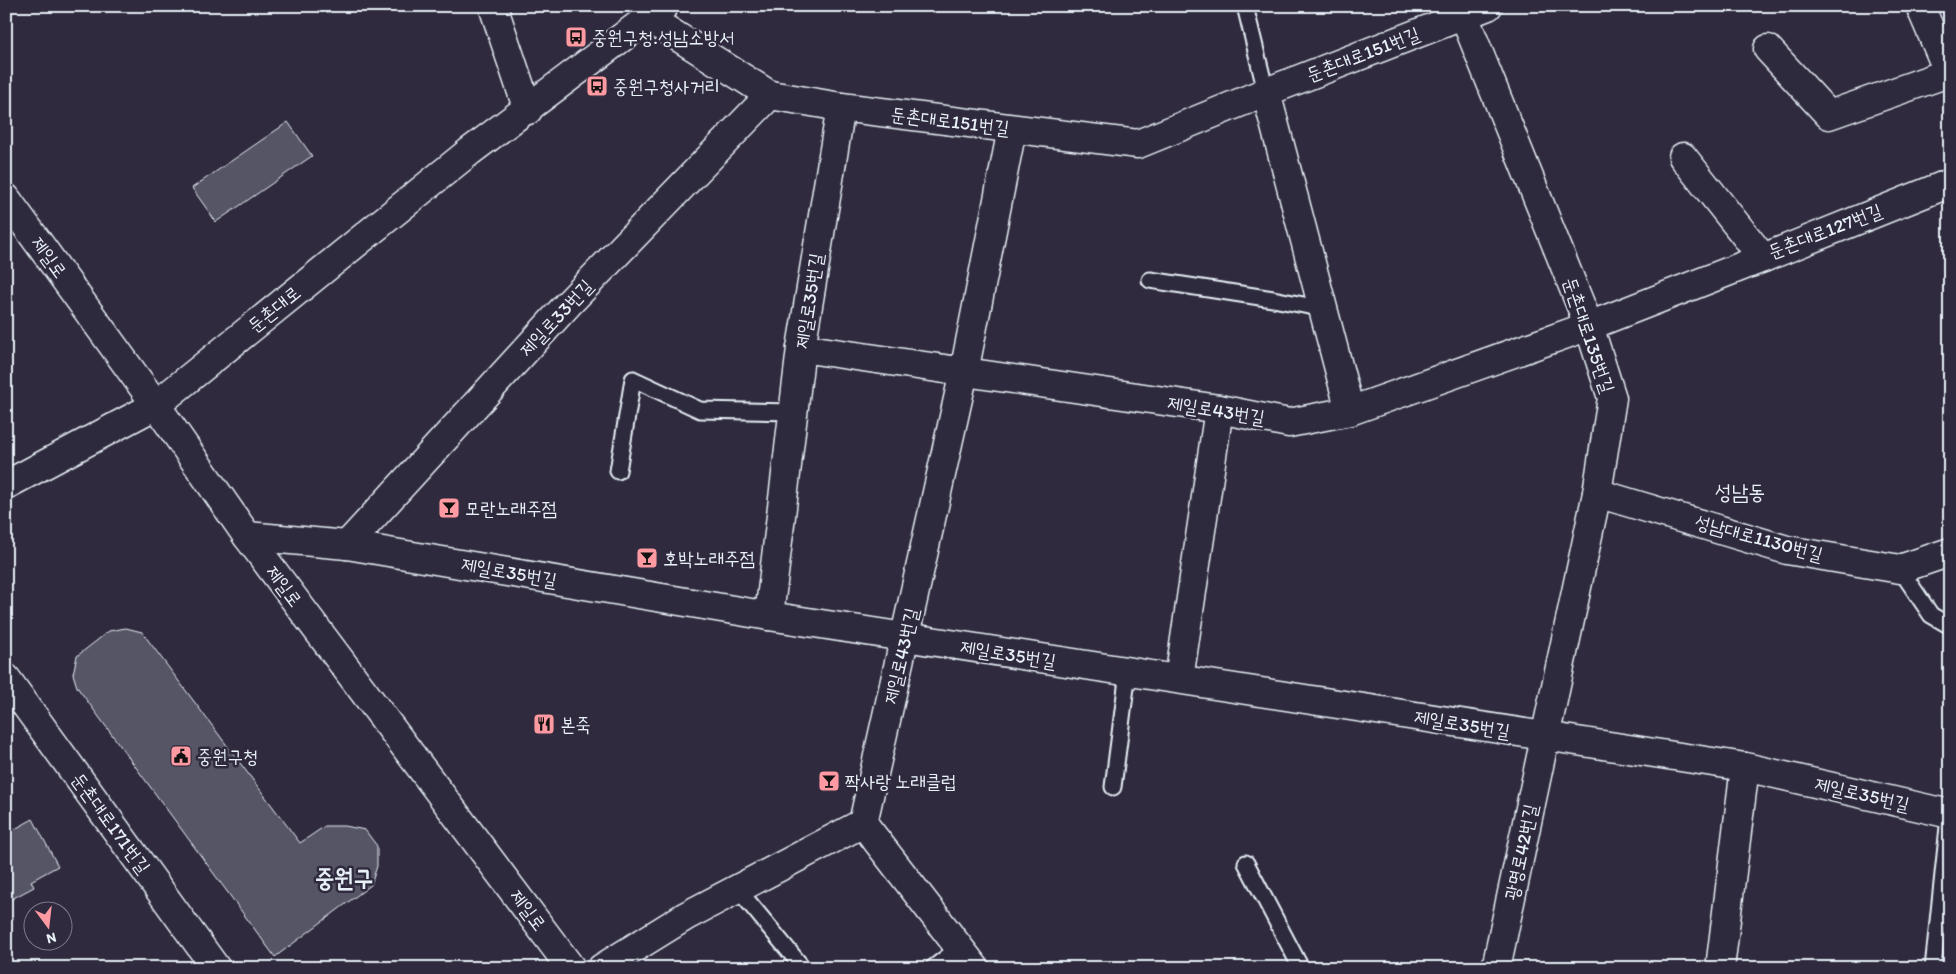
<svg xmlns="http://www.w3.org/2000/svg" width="1956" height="974" font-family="Itim,'Poor Story',sans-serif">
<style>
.building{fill:#575565;stroke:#e8f1f8}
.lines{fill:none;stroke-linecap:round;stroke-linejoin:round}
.service-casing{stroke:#e8f1f8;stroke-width:19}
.minor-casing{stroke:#e8f1f8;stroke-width:31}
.secondary-casing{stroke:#e8f1f8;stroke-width:31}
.primary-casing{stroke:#e8f1f8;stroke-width:31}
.service{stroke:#2f2a3d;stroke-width:15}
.minor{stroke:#2f2a3d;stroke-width:28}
.secondary{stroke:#2f2a3d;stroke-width:28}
.primary{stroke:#2f2a3d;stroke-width:28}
.labels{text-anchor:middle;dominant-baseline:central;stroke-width:5;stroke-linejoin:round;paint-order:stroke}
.poi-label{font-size:19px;fill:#e8f1f8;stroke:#2f2a3d;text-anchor:start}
.street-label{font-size:19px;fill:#e8f1f8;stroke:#2f2a3d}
.quarter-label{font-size:21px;fill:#e8f1f8;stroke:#2f2a3d}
.district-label{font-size:24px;font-weight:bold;fill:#e8f1f8;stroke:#2f2a3d}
</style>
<rect width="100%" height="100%" fill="#2f2a3d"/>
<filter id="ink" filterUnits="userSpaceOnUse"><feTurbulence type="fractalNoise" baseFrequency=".02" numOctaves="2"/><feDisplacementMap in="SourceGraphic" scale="10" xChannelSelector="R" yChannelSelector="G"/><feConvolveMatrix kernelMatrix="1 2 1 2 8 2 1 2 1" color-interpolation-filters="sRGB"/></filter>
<g filter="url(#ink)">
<!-- building -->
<g class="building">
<polygon points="288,122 312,156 216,222 192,188"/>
<polygon points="126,628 142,632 300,843 325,826 345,826 365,830 377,846 377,866 371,885 275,957 77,687 73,674 77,656 109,631"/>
<polygon points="33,819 58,866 31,881 34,887 6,902 6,834"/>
</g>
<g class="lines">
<!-- service casing -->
<g class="service-casing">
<g id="service">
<polyline points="1245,6 1266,92"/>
<polyline points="1150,280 1273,299 1324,309"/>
<polyline points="618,471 633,379 700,410 794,412"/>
<polyline points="1900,569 1931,615 1950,626"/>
<polyline points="1113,787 1128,672"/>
<polyline points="1246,863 1301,968"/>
<polyline points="737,888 803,968"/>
<polyline points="933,968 960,947"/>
<polyline points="1933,968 1950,808"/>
</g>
</g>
<!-- minor casing -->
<g class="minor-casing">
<g id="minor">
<polyline points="493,6 528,110"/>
<polyline points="1460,6 1589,326 1612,398 1597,493 1496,968"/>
<polyline points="1920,6 1950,76"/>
<polyline points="648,18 770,95 841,107 1138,144 1266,92 1488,6"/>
<polyline points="1768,49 1829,115 1948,73"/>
<polyline points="1266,92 1350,411"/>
<polyline points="1683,157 1763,258 1950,183"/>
<polyline points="801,348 1219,409 1289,423 1350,411 1589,326 1763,258"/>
<polyline points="1597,493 1787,550 1900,569 1950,552"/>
<polyline points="247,536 347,545 769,616 1745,767 1950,814"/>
<polyline points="347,545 569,303 770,95"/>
<polyline points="769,616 801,348 841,107"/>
<polyline points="6,678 216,968"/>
<polyline points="1179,679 1219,409"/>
<polyline points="863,823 975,968"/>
<polyline points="602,968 686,916 863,823 964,372 1012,129"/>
<polyline points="1720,968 1745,767"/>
</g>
</g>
<!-- secondary casing -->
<g class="secondary-casing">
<polyline id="secondary" points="6,198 156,405 247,536 571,968"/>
</g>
<!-- primary casing -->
<g class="primary-casing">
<polyline id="primary" points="6,485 156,405 469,152 664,6"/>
</g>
<!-- service -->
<use href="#service" class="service"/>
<!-- minor -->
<use href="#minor" class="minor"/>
<!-- secondary -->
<use href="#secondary" class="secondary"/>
<!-- primary -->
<use href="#primary" class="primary"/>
</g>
</g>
<!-- icons -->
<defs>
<g id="bus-square" transform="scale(1.125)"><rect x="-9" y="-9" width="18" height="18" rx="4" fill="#ff9aa2" stroke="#2f2a3d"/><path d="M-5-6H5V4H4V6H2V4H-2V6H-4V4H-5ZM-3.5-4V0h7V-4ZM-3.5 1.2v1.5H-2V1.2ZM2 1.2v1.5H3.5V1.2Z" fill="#111"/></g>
<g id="bar-square" transform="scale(1.125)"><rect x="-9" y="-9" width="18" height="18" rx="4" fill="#ff9aa2" stroke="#2f2a3d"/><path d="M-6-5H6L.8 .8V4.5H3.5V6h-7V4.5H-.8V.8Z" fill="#111"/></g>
<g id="restaurant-square" transform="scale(1.125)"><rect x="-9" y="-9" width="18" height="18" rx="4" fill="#ff9aa2" stroke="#2f2a3d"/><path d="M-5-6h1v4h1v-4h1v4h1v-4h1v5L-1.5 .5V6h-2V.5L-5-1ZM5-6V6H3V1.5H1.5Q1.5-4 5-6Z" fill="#111"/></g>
<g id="civic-square" transform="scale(1.125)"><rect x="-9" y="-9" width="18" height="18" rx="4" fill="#ff9aa2" stroke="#2f2a3d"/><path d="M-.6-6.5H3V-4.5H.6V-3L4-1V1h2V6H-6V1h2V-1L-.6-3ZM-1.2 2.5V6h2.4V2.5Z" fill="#111"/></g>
</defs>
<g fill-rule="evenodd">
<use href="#bus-square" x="576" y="37"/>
<use href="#bus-square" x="597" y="86"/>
<use href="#bar-square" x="449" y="508"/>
<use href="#bar-square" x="647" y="558"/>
<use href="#restaurant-square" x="544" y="724"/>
<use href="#civic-square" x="181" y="756"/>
<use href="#bar-square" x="829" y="781"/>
</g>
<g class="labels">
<!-- poi labels -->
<g class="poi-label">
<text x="592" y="37">중원구청.성남소방서</text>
<text x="613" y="86">중원구청사거리</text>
<text x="465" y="508">모란노래주점</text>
<text x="663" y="558">호박노래주점</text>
<text x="560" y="724">본죽</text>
<text x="197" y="756">중원구청</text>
<text x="845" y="781">짝사랑 노래클럽</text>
</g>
<!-- street labels -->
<g class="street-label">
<text transform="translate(1363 54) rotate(-21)">둔촌대로151번길</text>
<text transform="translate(950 121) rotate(7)">둔촌대로151번길</text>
<text transform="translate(1825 231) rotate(-21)">둔촌대로127번길</text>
<text transform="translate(49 257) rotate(54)">제일로</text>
<text transform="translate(809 301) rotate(-81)">제일로35번길</text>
<text transform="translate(274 309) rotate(-39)">둔촌대로</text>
<text transform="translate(556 318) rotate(-47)">제일로33번길</text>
<text transform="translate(1589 335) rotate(71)">둔촌대로135번길</text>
<text transform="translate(1216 410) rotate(9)">제일로43번길</text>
<text transform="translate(1759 538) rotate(15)">성남대로1130번길</text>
<text transform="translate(509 572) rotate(10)">제일로35번길</text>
<text transform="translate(284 586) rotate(53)">제일로</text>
<text transform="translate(1008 654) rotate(9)">제일로35번길</text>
<text transform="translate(901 656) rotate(-77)">제일로43번길</text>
<text transform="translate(1462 724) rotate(9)">제일로35번길</text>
<text transform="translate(1862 794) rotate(13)">제일로35번길</text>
<text transform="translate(111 823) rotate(54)">둔촌대로171번길</text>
<text transform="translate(1521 852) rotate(-78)">광명로42번길</text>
<text transform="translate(528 910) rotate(53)">제일로</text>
</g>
<!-- quarter labels -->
<g class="quarter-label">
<text x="1740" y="491">성남동</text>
</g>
<!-- district labels -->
<g class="district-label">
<text x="344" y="877">중원구</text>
</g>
</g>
<!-- margin -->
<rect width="1956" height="974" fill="none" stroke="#2f2a3d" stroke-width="25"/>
<rect x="12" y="12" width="1931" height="949" fill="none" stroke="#e8f1f8" stroke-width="2" filter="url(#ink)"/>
<!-- north arrow -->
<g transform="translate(48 926) rotate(165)"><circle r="24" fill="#2f2a3d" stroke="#797a88"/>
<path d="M0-4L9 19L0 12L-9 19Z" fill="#ff9aa2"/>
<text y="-8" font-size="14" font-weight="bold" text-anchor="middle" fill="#e8f1f8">N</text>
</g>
</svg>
